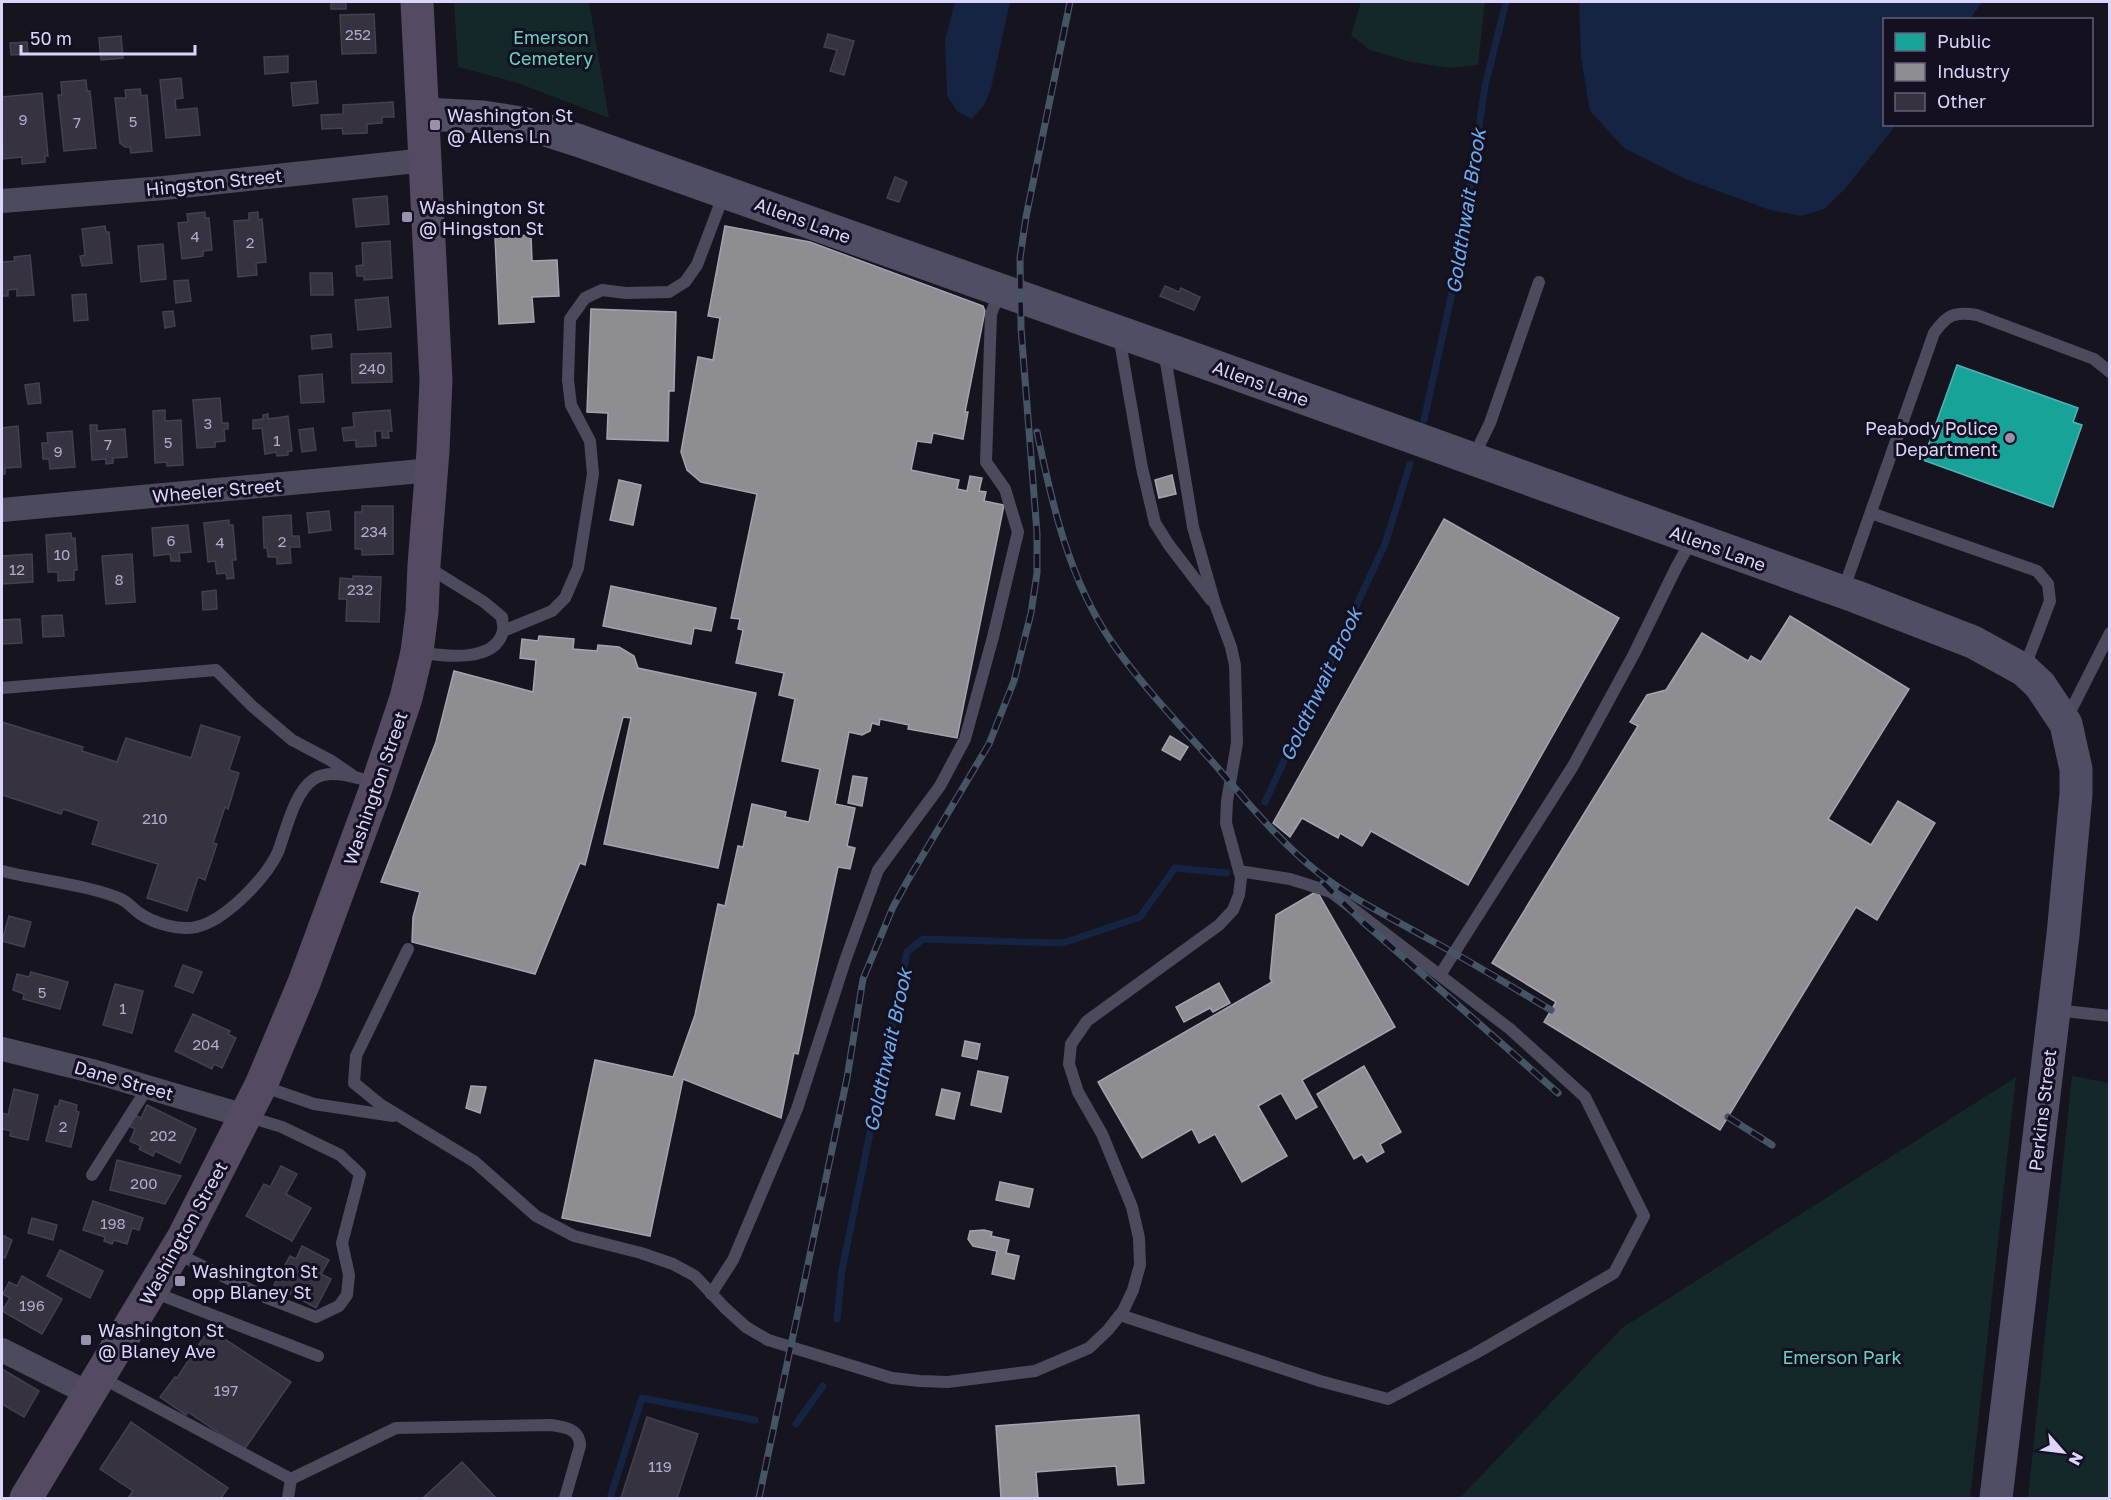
<svg xmlns="http://www.w3.org/2000/svg" width="2111" height="1500" font-family="'Golos Text',sans-serif">
<style>
.green{fill:#142829}
.water{fill:#152443}
.public{fill:#17a398;stroke:#52b2b6;stroke-width:1.5}
.industry{fill:#8d8d92;stroke:#a5a3b2;stroke-width:1.5}
.lines{fill:none;stroke-linecap:round;stroke-linejoin:round}
.stream{stroke:#152443;stroke-width:7}
.building{fill:#363240;stroke:#434051;stroke-width:1.5}
.lane{stroke:#4c4a5d;stroke-width:12}
.street{stroke:#4c4a5d;stroke-width:24}
.secondary{stroke:#504e64;stroke-width:33}
.primary{stroke:#544b62;stroke-width:33}
.rail-casing{stroke:#465565;stroke-width:7}
.rail{stroke:#141022;stroke-width:4.5;stroke-dasharray:14;stroke-linecap:butt}
.poi-dot{fill:#9791ae;stroke:#141022;stroke-width:2}
.labels{text-anchor:middle;dominant-baseline:central;stroke-width:6;stroke-linejoin:round;paint-order:stroke}
.number-label{font-size:15px;fill:#b2accc}
.park-label{font-size:18px;fill:#69d3be;stroke:#141022}
.poi-label{font-size:18px;fill:#dcd5fb;stroke:#141022;text-anchor:start}
.street-label{font-size:18px;fill:#dcd5fb;stroke:#141022}
.water-label{font-size:20px;font-style:italic;fill:#6eadf0;stroke:#141022}
</style>
<rect width="100%" height="100%" fill="#16141e"/>
<!-- green -->
<g class="green">
<polygon points="454,2 589,2 609,118 515,82 458,67"/>
<polygon points="1361,2 1485,2 1478,65 1451,68 1411,62 1370,50 1351,35"/>
<polygon points="2072,1076 2109,1083 2109,1498 2028,1498"/>
<polygon points="2016,1077 1970,1498 1460,1498 1622,1328"/>
</g>
<!-- water -->
<g class="water">
<polygon points="955,2 1010,2 991,89 984,105 972,119 958,112 947,96 945,40"/>
<polygon points="1579,2 1982,2 1970,19 1884,20 1884,124 1896,125 1844,190 1824,209 1801,216 1770,210 1685,179 1624,148 1590,111 1581,57"/>
</g>
<!-- public -->
<polygon class="public" points="1957,365 2078,408 2073,422 2082,425 2053,507 1923,460"/>
<!-- industry -->
<g class="industry">
<polygon points="725,226 810,242 983,306 985,311 965,412 968,412 963,439 933,433 931,443 917,441 911,470 959,480 957,489 967,491 970,476 982,478 979,491 986,492 984,501 1004,505 957,738 908,729 909,725 880,719 879,725 872,723 870,731 862,735 849,732 835,804 855,808 847,846 855,848 850,869 838,867 798,1054 794,1053 781,1118 683,1079 650,1236 562,1218 595,1060 673,1077 695,1015 718,904 725,906 738,846 743,847 752,804 786,812 785,817 809,822 820,769 782,761 795,699 779,695 784,673 736,663 743,630 738,629 740,619 731,618 757,494 701,482 687,470 681,452 698,357 713,360 720,318 708,316"/>
<polygon points="531,235 532,261 557,260 559,296 532,297 534,322 499,324 495,237"/>
<polygon points="591,309 676,312 674,391 669,391 668,441 607,439 608,413 587,412"/>
<polygon points="1172,475 1176,494 1159,498 1155,480"/>
<polygon points="619,480 641,485 633,525 610,520"/>
<polygon points="1444,519 1619,618 1468,885 1371,831 1362,846 1340,833 1338,838 1302,818 1290,837 1273,823"/>
<polygon points="611,586 716,608 711,631 694,628 691,644 603,626"/>
<polygon points="1790,616 1909,689 1828,819 1871,845 1898,801 1935,823 1877,920 1856,907 1720,1130 1544,1022 1556,1002 1492,963 1638,726 1630,722 1647,695 1666,690 1702,633 1748,661 1751,656 1761,662"/>
<polygon points="539,636 574,639 573,649 597,651 598,645 619,647 634,656 638,668 756,693 718,868 604,844 631,718 623,717 585,865 580,863 535,974 412,942 413,917 420,892 381,882 436,742 454,671 533,692 536,660 520,658 522,639 538,641"/>
<polygon points="1170,736 1188,747 1180,760 1162,750"/>
<polygon points="853,776 867,778 862,806 848,803"/>
<polygon points="1317,891 1395,1027 1302,1080 1317,1107 1296,1119 1281,1093 1258,1106 1287,1156 1242,1182 1215,1134 1199,1143 1192,1129 1142,1158 1098,1082 1272,982 1270,978 1276,915"/>
<polygon points="1219,983 1230,1003 1213,1012 1210,1008 1184,1022 1176,1007"/>
<polygon points="965,1041 980,1044 977,1059 962,1056"/>
<polygon points="1364,1066 1401,1132 1380,1144 1384,1152 1367,1162 1362,1154 1354,1159 1317,1094"/>
<polygon points="978,1071 1008,1077 1001,1112 971,1105"/>
<polygon points="471,1086 486,1087 480,1113 466,1108"/>
<polygon points="942,1089 960,1093 954,1119 936,1115"/>
<polygon points="1000,1182 1033,1189 1029,1207 996,1200"/>
<polygon points="984,1230 992,1232 991,1236 1009,1240 1006,1253 1019,1256 1014,1279 992,1274 997,1251 973,1246 968,1239 970,1231"/>
<polygon points="1139,1415 1144,1483 1118,1485 1116,1466 1036,1472 1038,1498 1001,1498 996,1426"/>
</g>
<g class="lines">
<!-- stream -->
<g class="stream">
<polyline points="1424,420 1459,261 1485,86 1506,2"/>
<polyline points="1265,802 1385,544 1410,464"/>
<polyline points="837,1319 842,1270 907,952 923,939 1063,943 1140,917 1175,868 1227,873"/>
<polyline points="796,1424 823,1386"/>
<polyline points="610,1498 642,1398 755,1420"/>
</g>
</g>
<!-- building -->
<g class="building">
<polygon points="331,2 368,2 346,2 346,9 331,9"/>
<polygon points="374,14 376,53 342,54 340,15"/>
<polygon points="828,34 854,41 844,75 830,71 837,50 824,47"/>
<polygon points="121,36 123,58 101,60 99,38"/>
<polygon points="27,42 28,54 11,55 10,43"/>
<polygon points="288,56 288,72 265,74 264,57"/>
<polygon points="181,78 183,98 175,99 176,110 197,108 200,135 166,138 160,80"/>
<polygon points="86,80 87,91 90,91 96,148 64,151 58,95 62,95 61,82"/>
<polygon points="316,81 318,103 293,106 291,83"/>
<polygon points="140,89 141,96 147,95 152,151 131,153 130,147 125,147 120,143 115,98 126,98 125,90"/>
<polygon points="42,93 48,156 45,156 45,162 22,164 22,157 3,159 2,97"/>
<polygon points="393,102 394,117 382,117 382,123 367,124 367,133 343,134 342,128 322,129 321,115 343,114 343,105"/>
<polygon points="895,177 907,182 899,202 887,198"/>
<polygon points="387,196 389,224 356,227 353,199"/>
<polygon points="205,212 205,218 209,218 212,250 203,251 203,256 182,259 178,223 188,222 187,214"/>
<polygon points="258,212 258,220 262,219 266,262 256,263 257,275 238,277 234,221 249,220 249,213"/>
<polygon points="105,226 106,232 109,232 112,263 82,266 80,256 85,255 82,229"/>
<polygon points="390,241 392,278 364,280 364,276 357,276 356,266 363,265 362,243"/>
<polygon points="163,244 166,279 141,282 138,246"/>
<polygon points="30,255 34,295 17,296 17,289 8,290 8,296 2,296 2,262 15,261 14,257"/>
<polygon points="310,273 332,273 333,295 311,295"/>
<polygon points="188,280 191,301 176,303 174,281"/>
<polygon points="1165,286 1179,292 1181,288 1200,297 1194,310 1160,296"/>
<polygon points="86,294 88,320 74,321 72,295"/>
<polygon points="388,297 391,327 358,330 355,300"/>
<polygon points="173,311 175,326 165,328 163,312"/>
<polygon points="331,334 332,347 312,349 311,336"/>
<polygon points="391,353 392,382 352,383 351,354"/>
<polygon points="322,374 324,402 301,403 299,376"/>
<polygon points="39,383 41,403 28,404 25,385"/>
<polygon points="220,398 222,423 228,423 228,429 224,429 225,441 215,442 215,447 197,448 193,400"/>
<polygon points="165,410 165,421 181,420 183,465 167,466 167,462 155,463 153,411"/>
<polygon points="390,410 392,431 388,431 389,438 382,438 382,431 375,431 376,446 356,447 356,440 344,441 342,428 354,427 353,413"/>
<polygon points="268,414 268,419 288,416 292,451 288,451 288,455 277,456 276,452 265,454 262,428 253,429 253,420 263,419 263,415"/>
<polygon points="90,425 97,425 97,431 125,429 127,457 113,458 113,463 106,464 106,459 92,460"/>
<polygon points="18,426 21,467 5,468 5,474 2,474 2,428"/>
<polygon points="313,428 316,450 302,452 299,430"/>
<polygon points="72,431 75,467 50,469 49,459 43,459 42,443 48,443 47,433"/>
<polygon points="362,506 393,506 393,554 362,555 362,549 355,549 355,512 362,512"/>
<polygon points="329,511 331,530 309,533 307,513"/>
<polygon points="291,515 292,536 299,536 300,547 290,547 291,563 277,564 277,557 268,557 267,548 264,548 263,517"/>
<polygon points="229,520 229,525 233,525 236,560 232,560 234,578 227,579 226,573 217,574 215,561 208,562 204,523"/>
<polygon points="188,525 191,552 179,553 180,561 171,561 170,554 154,556 152,528"/>
<polygon points="71,533 72,539 75,538 77,570 74,570 74,580 58,581 58,572 48,572 46,535"/>
<polygon points="32,554 33,582 2,584 2,556"/>
<polygon points="132,554 135,602 106,604 102,556"/>
<polygon points="353,576 381,577 379,622 346,621 347,599 339,599 340,578 353,579"/>
<polygon points="216,590 217,609 203,610 202,592"/>
<polygon points="62,615 64,636 43,637 42,616"/>
<polygon points="20,619 22,643 2,644 2,620"/>
<polygon points="2,722 83,747 82,751 117,762 126,738 191,758 201,725 240,737 229,770 239,773 228,809 225,807 213,843 217,844 205,880 198,877 187,911 147,898 158,864 92,844 99,821 63,809 61,814 2,795"/>
<polygon points="9,916 31,922 24,947 2,941"/>
<polygon points="183,965 202,972 193,993 175,986"/>
<polygon points="31,972 68,982 60,1009 23,999 24,994 13,990 17,974 29,977"/>
<polygon points="115,984 143,991 132,1033 103,1025"/>
<polygon points="193,1014 230,1031 228,1034 236,1038 222,1068 214,1064 212,1069 175,1051"/>
<polygon points="14,1089 38,1095 28,1140 10,1136 11,1131 2,1129 2,1113 8,1115"/>
<polygon points="60,1100 77,1105 76,1111 79,1112 71,1147 46,1141 55,1106 58,1107"/>
<polygon points="147,1105 196,1129 180,1163 155,1151 153,1156 139,1149 141,1146 130,1141 135,1129 129,1126 134,1115 141,1118"/>
<polygon points="117,1160 181,1176 165,1204 110,1190"/>
<polygon points="281,1166 297,1174 286,1194 311,1208 292,1241 246,1216 264,1184 270,1187"/>
<polygon points="93,1201 143,1218 139,1230 132,1228 127,1244 114,1240 112,1244 104,1241 105,1237 83,1230"/>
<polygon points="32,1218 57,1225 53,1240 28,1233"/>
<polygon points="2,1235 12,1240 5,1258 2,1256"/>
<polygon points="302,1246 329,1260 321,1274 331,1279 316,1308 274,1285 290,1256 296,1259"/>
<polygon points="60,1250 103,1271 90,1298 47,1276"/>
<polygon points="22,1276 62,1299 42,1334 2,1311 10,1298 3,1294 9,1282 17,1286"/>
<polygon points="209,1329 291,1382 244,1450 188,1412 186,1415 160,1397 175,1377 177,1378"/>
<polygon points="2,1369 39,1391 24,1417 2,1404"/>
<polygon points="647,1417 698,1434 677,1498 621,1498"/>
<polygon points="131,1422 228,1488 221,1498 128,1498 133,1491 100,1469"/>
<polygon points="462,1462 496,1498 423,1498"/>
</g>
<g class="lines">
<!-- lane -->
<g class="lane">
<polyline points="1119,336 1142,468 1155,523 1169,545 1211,600"/>
<polyline points="1473,458 1490,423 1539,282"/>
<polyline points="1871,513 2037,571 2048,584 2050,601 2024,669"/>
<path d="M1843,591L1934,333C1947,315 1954,311 1977,315L2094,359L2110,372"/>
<polyline points="503,631 552,611 565,598 578,568 593,474 590,441 571,405 568,380 570,319 585,298 602,290 626,293 669,292 685,282 697,265 724,194"/>
<path d="M418,652C442,656 495,664 503,631C504,627 502,621 502,617L484,602L426,566"/>
<polyline points="2,688 216,670 252,706 292,740 330,760 352,775"/>
<polyline points="2067,718 2110,633"/>
<path d="M2,871C38,880 89,885 121,899C128,902 133,909 139,913C153,923 179,931 196,927C225,921 266,878 278,852C286,831 294,792 314,779C331,768 358,778 376,783"/>
<polyline points="408,949 356,1056 354,1083 381,1105 475,1162 536,1216 574,1236 641,1253 673,1264 695,1276 725,1308 746,1327 768,1340 892,1378 920,1381 948,1382 1035,1371 1089,1348 1108,1330 1123,1311 1133,1290 1140,1265 1139,1238 1132,1207 1102,1134 1078,1092 1069,1064 1071,1044 1087,1021 1219,925 1233,910 1239,895 1241,878 1226,823 1227,801 1237,743 1235,665 1231,647 1215,604 1193,527 1164,350"/>
<polyline points="1440,975 1573,766 1634,654 1676,568 1692,539"/>
<polyline points="2055,1010 2110,1016"/>
<polyline points="262,1086 314,1104 393,1116"/>
<polyline points="92,1175 148,1087"/>
<polyline points="176,1253 267,1298 316,1317 339,1306 347,1295 349,1275 342,1243 360,1174 340,1155 282,1127 246,1116"/>
<polyline points="153,1292 318,1356"/>
<polyline points="711,1294 733,1260 797,1109 845,961 878,870 940,786 965,739 993,637 1018,532 1005,489 986,462 991,314 1000,291"/>
<polyline points="1120,1315 1320,1381 1388,1399 1476,1353 1614,1273 1644,1216 1585,1097 1510,1029 1331,892 1290,879 1239,871"/>
<path d="M102,1378L291,1479L396,1428L551,1425C565,1427 580,1429 580,1446L565,1498"/>
<polyline points="288,1498 291,1479"/>
</g>
<!-- street -->
<g class="street">
<polyline points="2,201 164,188 426,160"/>
<polyline points="2,510 432,470"/>
<polyline points="2,1049 96,1072 245,1116"/>
<polyline points="2,1350 90,1394"/>
</g>
<!-- secondary -->
<polyline class="secondary" points="424,114 483,117 527,124 580,141 1164,348 1857,597 1973,642 2024,670 2040,685 2066,724 2076,769 2076,794 2063,935 1996,1498"/>
<!-- primary -->
<polyline class="primary" points="26,1498 183,1238 261,1085 304,983 375,791 406,698 417,652 422,612 424,565 433,451 436,380 417,2"/>
<!-- rail casing -->
<g class="rail-casing">
<g id="rail">
<path d="M1037,432C1052,504 1069,579 1111,641C1140,683 1176,721 1210,759C1245,799 1278,841 1320,874C1352,899 1390,917 1425,937C1468,960 1509,985 1551,1010"/>
<polyline points="1323,883 1362,921 1558,1093"/>
<polyline points="1728,1117 1772,1145"/>
<polyline points="759,1498 847,1078 863,979 893,907 908,880 989,744 1014,681 1031,613 1037,573 1037,533 1021,328 1020,258 1026,217 1070,2"/>
</g>
</g>
<!-- rail -->
<use href="#rail" class="rail"/>
</g>
<!-- markers -->
<g class="poi-dot">
<rect x="429" y="119" width="12" height="12" rx="3"/>
<rect x="401" y="211" width="12" height="12" rx="3"/>
<circle cx="2010" cy="438" r="6"/>
<rect x="174" y="1275" width="12" height="12" rx="3"/>
<rect x="80" y="1334" width="12" height="12" rx="3"/>
</g>
<g class="labels">
<!-- number labels -->
<g class="number-label">
<text x="358" y="34">252</text>
<text x="23" y="119">9</text>
<text x="133" y="121">5</text>
<text x="77" y="122">7</text>
<text x="195" y="236">4</text>
<text x="250" y="242">2</text>
<text x="372" y="368">240</text>
<text x="208" y="423">3</text>
<text x="277" y="440">1</text>
<text x="168" y="442">5</text>
<text x="108" y="444">7</text>
<text x="58" y="451">9</text>
<text x="374" y="531">234</text>
<text x="171" y="540">6</text>
<text x="282" y="541">2</text>
<text x="220" y="542">4</text>
<text x="62" y="554">10</text>
<text x="17" y="569">12</text>
<text x="119" y="579">8</text>
<text x="360" y="589">232</text>
<text x="155" y="818">210</text>
<text x="42" y="992">5</text>
<text x="123" y="1008">1</text>
<text x="206" y="1044">204</text>
<text x="63" y="1126">2</text>
<text x="163" y="1135">202</text>
<text x="144" y="1183">200</text>
<text x="113" y="1223">198</text>
<text x="32" y="1305">196</text>
<text x="226" y="1390">197</text>
<text x="660" y="1466">119</text>
</g>
<!-- park labels -->
<g class="park-label">
<text x="551" y="37">Emerson<tspan x="551" dy="21">Cemetery</tspan></text>
<text x="1842" y="1357">Emerson Park</text>
</g>
<!-- poi labels -->
<g class="poi-label">
<text x="447" y="115">Washington St<tspan x="447" dy="21">@ Allens Ln</tspan></text>
<text x="419" y="207">Washington St<tspan x="419" dy="21">@ Hingston St</tspan></text>
<text x="1998" y="428" text-anchor="end">Peabody Police<tspan x="1998" dy="21">Department</tspan></text>
<text x="192" y="1271">Washington St<tspan x="192" dy="21">opp Blaney St</tspan></text>
<text x="98" y="1330">Washington St<tspan x="98" dy="21">@ Blaney Ave</tspan></text>
</g>
<!-- street labels -->
<g class="street-label">
<text transform="translate(214 182) rotate(-6)">Hingston Street</text>
<text transform="translate(803 220) rotate(20)">Allens Lane</text>
<text transform="translate(1261 383) rotate(20)">Allens Lane</text>
<text transform="translate(217 490) rotate(-5)">Wheeler Street</text>
<text transform="translate(1718 548) rotate(20)">Allens Lane</text>
<text transform="translate(375 788) rotate(-71)">Washington Street</text>
<text transform="translate(124 1080) rotate(16)">Dane Street</text>
<text transform="translate(2042 1110) rotate(-83)">Perkins Street</text>
<text transform="translate(183 1233) rotate(-61)">Washington Street</text>
</g>
<!-- water labels -->
<g class="water-label">
<text transform="translate(1465 211) rotate(-81)">Goldthwait Brook</text>
<text transform="translate(1320 684) rotate(-65)">Goldthwait Brook</text>
<text transform="translate(887 1050) rotate(-78)">Goldthwait Brook</text>
</g>
</g>
<!-- border -->
<rect width="2111" height="1500" fill="none" stroke="#dcd5fb" stroke-width="6"/>
<!-- legend -->
<rect x="1883" y="18" width="210" height="108" fill="#141022" stroke="#645f79" stroke-width="1.5"/>
<rect x="1895" y="33" width="30" height="18" fill="#17a398" stroke="#645f79" stroke-width="1.5"/>
<text x="1937" y="48" font-size="18" fill="#dcd5fb">Public</text>
<rect x="1895" y="63" width="30" height="18" fill="#8d8d92" stroke="#645f79" stroke-width="1.5"/>
<text x="1937" y="78" font-size="18" fill="#dcd5fb">Industry</text>
<rect x="1895" y="93" width="30" height="18" fill="#363240" stroke="#645f79" stroke-width="1.5"/>
<text x="1937" y="108" font-size="18" fill="#dcd5fb">Other</text>
<!-- north arrow -->
<g transform="translate(2063 1452) rotate(118)" stroke="#141022" stroke-width="4.5" paint-order="stroke">
<path d="M0-4.5L10 22L0 15L-10 22Z" fill="#dcd5fb"/>
<text y="-9" font-size="16" font-weight="bold" text-anchor="middle" fill="#dcd5fb">N</text>
</g>
<!-- scale -->
<path d="M21 45v9h174v-9" fill="none" stroke="#dcd5fb" stroke-width="3"/>
<text x="30" y="45" font-size="18" fill="#dcd5fb" stroke="#141022" stroke-width="4.5" paint-order="stroke">50 m</text>
</svg>
